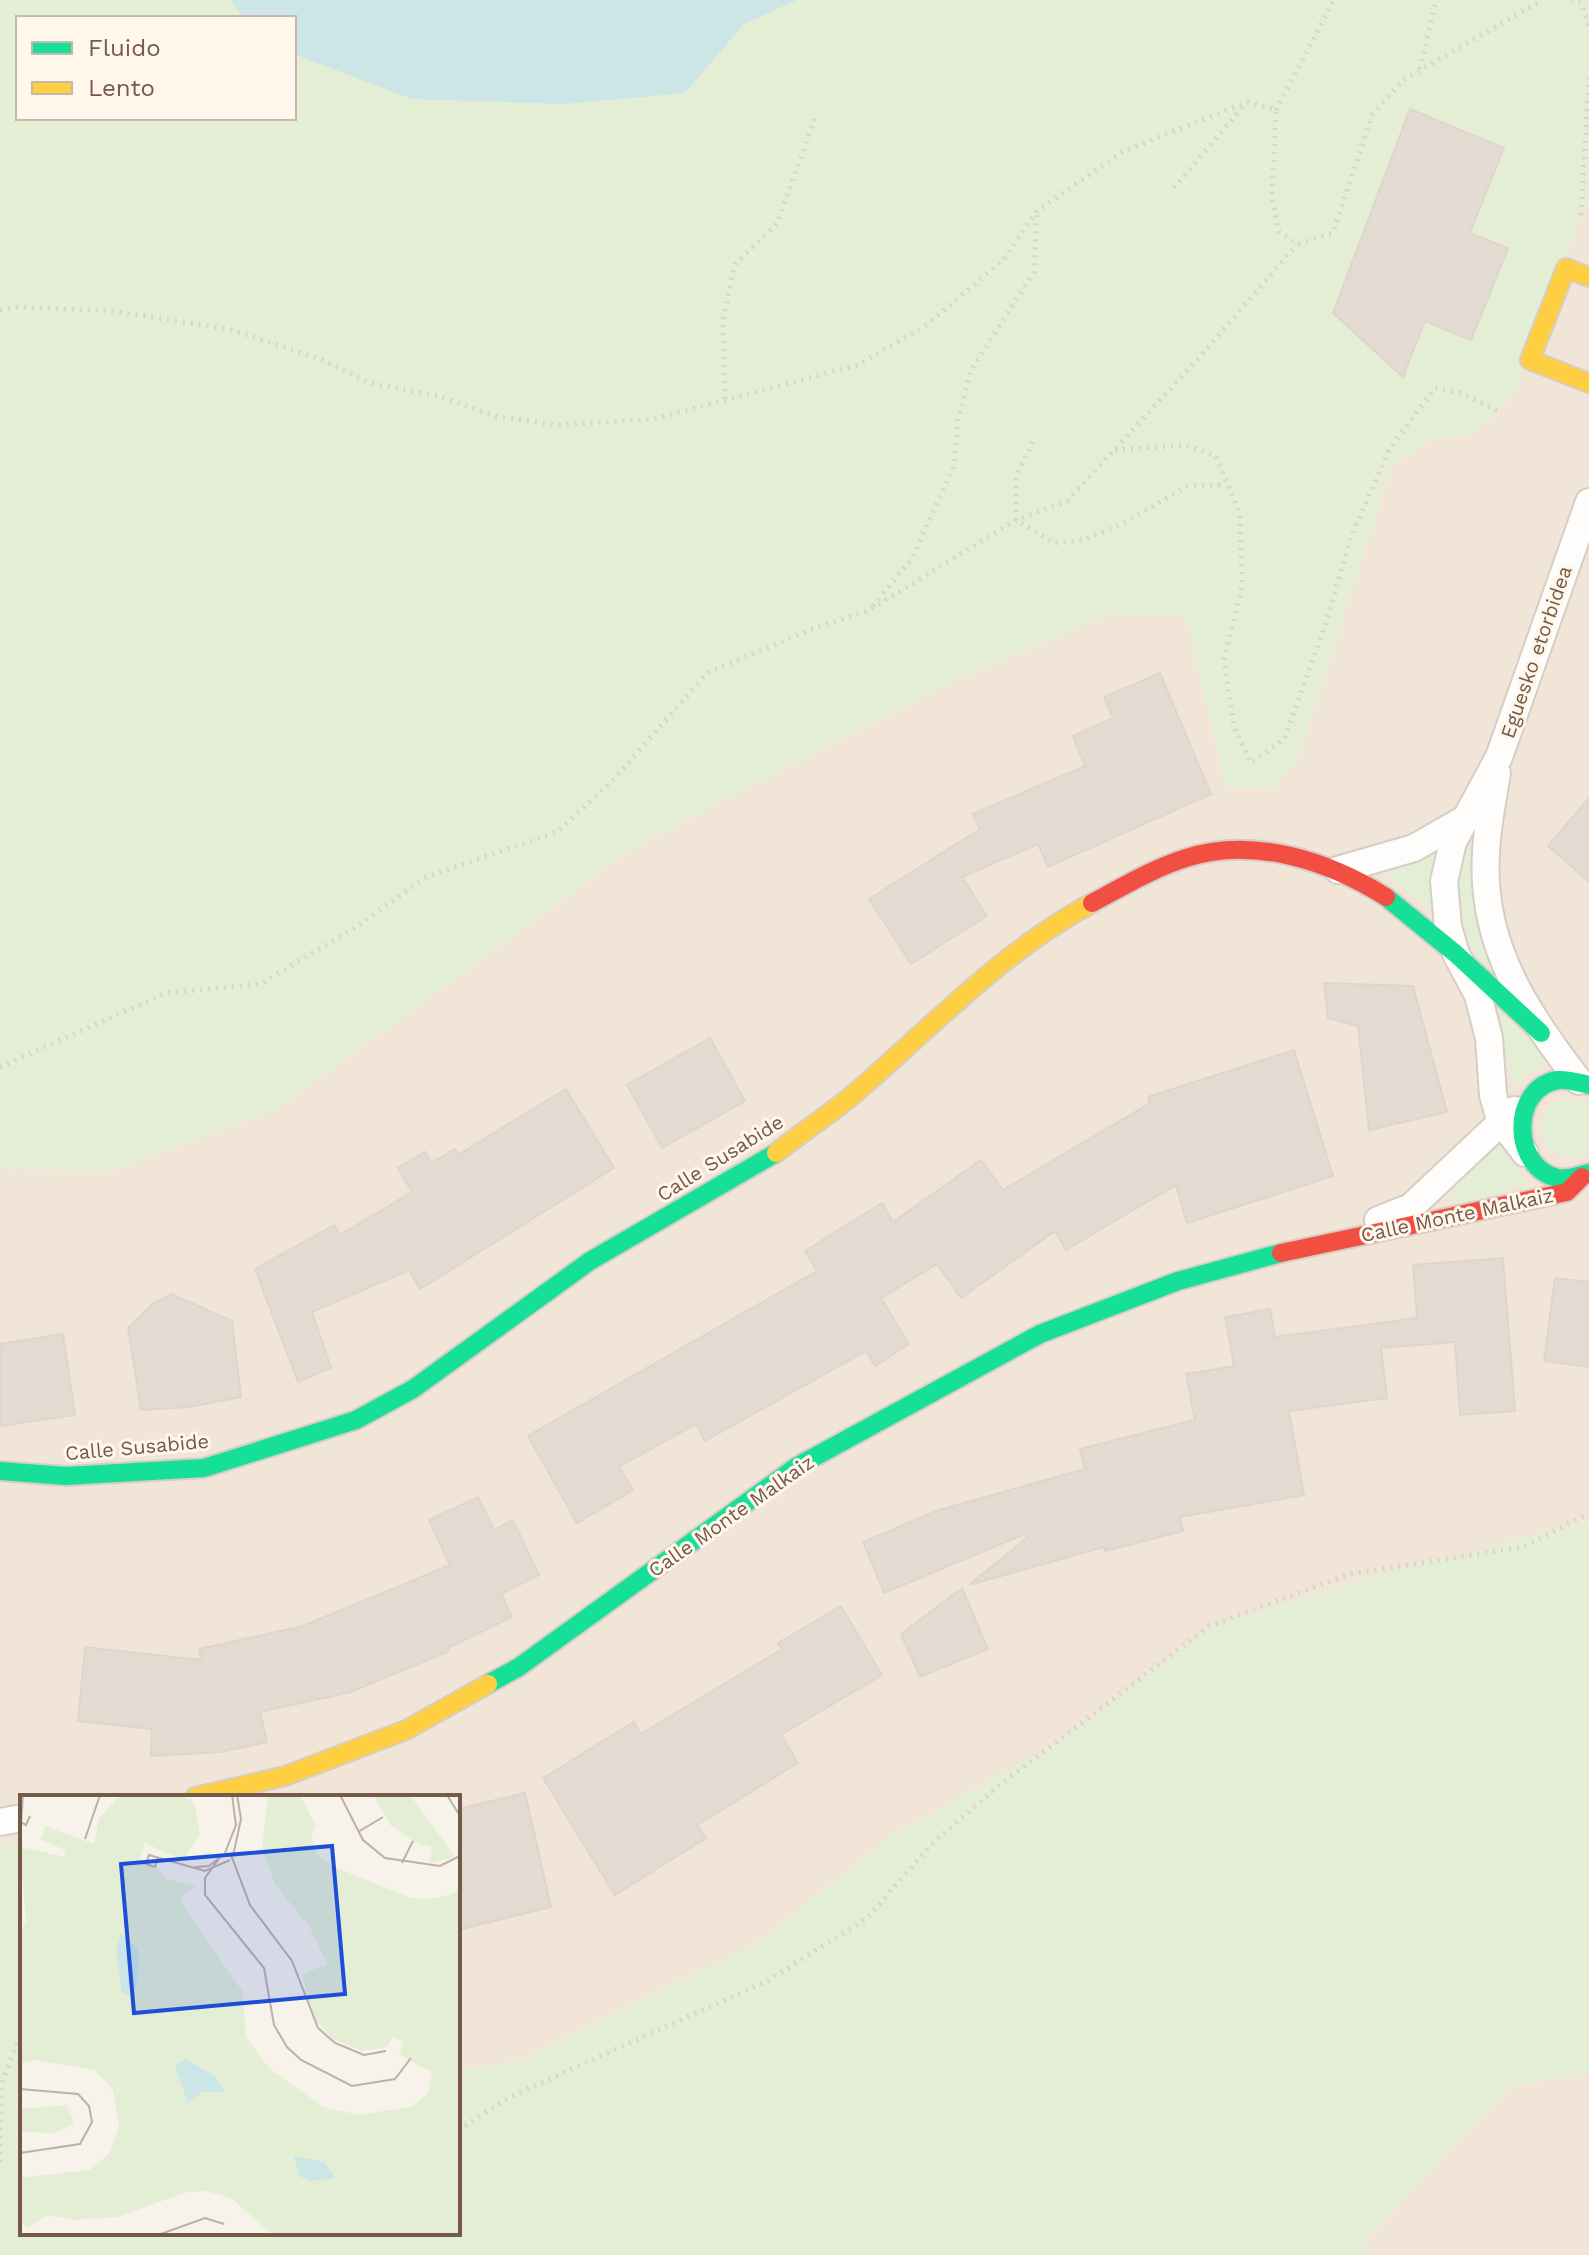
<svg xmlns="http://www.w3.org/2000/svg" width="1589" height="2255" font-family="'Work Sans',sans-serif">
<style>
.residential{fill:#f0e5d7;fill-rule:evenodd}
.green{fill:#e3eed5;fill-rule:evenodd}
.water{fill:#cce5e7}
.building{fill:#e3dad2;stroke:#e0d5cc;stroke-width:2}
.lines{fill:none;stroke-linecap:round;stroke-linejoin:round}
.street-casing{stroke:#d6cec6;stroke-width:30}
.fast-casing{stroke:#d6cec6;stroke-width:22}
.slow-casing{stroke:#d6cec6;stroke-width:22}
.jam-casing{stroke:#d6cec6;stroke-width:22}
.path{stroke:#dad2cd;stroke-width:5;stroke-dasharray:2 6;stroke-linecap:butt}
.street{stroke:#fefdfc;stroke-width:26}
.fast{stroke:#16e098;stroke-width:18}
.slow{stroke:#ffcf43;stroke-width:18}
.jam{stroke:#f24e42;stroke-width:18}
.labels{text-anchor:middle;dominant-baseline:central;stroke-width:6;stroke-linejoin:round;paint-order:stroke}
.street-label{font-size:20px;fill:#755949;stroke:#fff7eb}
.inset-road{fill:none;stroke:#bfb0a5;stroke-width:2}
.view{fill:#1d4ed8;fill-opacity:0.15;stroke:#1d4ed8;stroke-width:4}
.inset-edge{fill:none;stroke:#755949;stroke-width:4}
</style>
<rect width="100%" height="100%" fill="#f7f2ea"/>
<!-- residential -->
<path class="residential" d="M0,0H1589V2255H0ZM18,18H294V118H18ZM22,1797H458V2233H22Z"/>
<!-- green -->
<g class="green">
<path d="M0,0H1589V209L1581,216L1518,386L1499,411L1472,435L1431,439L1392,466L1297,761L1272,789L1225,786L1187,617L1110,613L953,682L636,846L279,1108L114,1170L0,1169ZM18,18H294V118H18Z"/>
<polygon points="1441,847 1438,912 1426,907 1380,869"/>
<path d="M1471,848V883L1479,927L1492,967C1485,960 1474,953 1469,945C1452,920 1448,869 1471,848Z"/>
<polygon points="1498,1006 1548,1063 1519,1078 1513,1088"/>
<path d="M1561,1099L1589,1103V1151C1552,1174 1520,1122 1561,1099Z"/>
<polygon points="1499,1144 1527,1184 1460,1204 1452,1197 1452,1186"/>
<polygon points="1589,1519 1589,2072 1510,2087 1370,2236 1364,2255 0,2255 0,1847 22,1844 22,2233 458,2233 458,2072 520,2060 759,1942 891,1836 1067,1737 1209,1626 1353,1582 1430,1561 1460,1557"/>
</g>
<!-- water -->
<polygon class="water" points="231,0 797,0 744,24 685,93 564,104 412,99 294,54 294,18 243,18"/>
<!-- building -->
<g class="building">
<polygon points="1410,109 1504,148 1470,233 1508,248 1471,340 1425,321 1403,377 1333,313"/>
<polygon points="1160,673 1211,794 1048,867 1038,844 962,877 987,916 911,964 869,899 980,829 973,814 1085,766 1073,736 1113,718 1104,697"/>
<polygon points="1589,798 1589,882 1548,846"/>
<polygon points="1324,983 1413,986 1447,1112 1369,1130 1358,1026 1328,1018"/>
<polygon points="710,1038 745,1101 662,1148 627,1085"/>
<polygon points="1294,1050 1333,1176 1187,1223 1176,1185 1066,1250 1055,1231 961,1298 937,1264 881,1298 909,1344 875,1366 866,1351 705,1441 696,1424 619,1467 633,1490 577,1523 528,1436 817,1271 805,1251 882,1203 893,1222 981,1160 1003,1190 1150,1103 1148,1097"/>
<polygon points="566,1089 614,1168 420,1289 409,1270 312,1312 331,1368 298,1382 255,1269 334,1225 340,1235 412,1192 398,1168 425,1152 431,1163 455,1149 458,1155"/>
<polygon points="1503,1258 1515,1411 1460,1415 1455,1342 1381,1348 1387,1398 1289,1411 1304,1495 1180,1517 1183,1531 1105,1551 1104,1547 969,1585 1027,1538 1025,1534 884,1593 863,1542 939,1510 1085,1469 1080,1449 1195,1420 1186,1374 1234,1366 1225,1317 1270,1309 1275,1337 1417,1318 1413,1265"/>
<polygon points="1555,1278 1589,1282 1589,1367 1544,1361"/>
<polygon points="171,1294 232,1321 241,1397 189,1407 141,1410 128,1328 152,1304"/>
<polygon points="63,1334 75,1415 0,1426 0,1344"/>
<polygon points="478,1497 494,1530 513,1520 539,1575 501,1594 512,1617 448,1648 449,1651 351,1692 260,1712 267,1742 221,1752 151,1756 152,1729 78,1721 85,1647 201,1660 199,1649 303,1626 450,1565 429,1520"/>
<polygon points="962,1588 988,1649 920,1677 901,1634"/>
<polygon points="841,1606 882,1675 781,1735 798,1763 697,1825 706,1838 615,1895 543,1778 634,1722 641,1734 782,1649 778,1643"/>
<polygon points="525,1793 551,1907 458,1930 458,1809"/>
</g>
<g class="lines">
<!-- street casing -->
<g class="street-casing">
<g id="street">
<path d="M1497,773C1493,799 1487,826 1486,853C1480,943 1526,1013 1579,1081"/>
<polyline points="1338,870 1414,848 1463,820"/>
<polyline points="1525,1153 1500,1120 1493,1095 1489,1038 1478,995 1456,954 1448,927 1444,881 1453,842 1499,757 1589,502"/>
<polyline points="1378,1220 1411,1207 1514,1110"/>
<polyline points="0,1822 22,1818"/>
</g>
</g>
<!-- fast casing -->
<g class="fast-casing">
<g id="fast">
<polyline points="1386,897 1456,954 1541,1033"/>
<path d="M1589,1085C1580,1083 1567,1079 1558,1080C1509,1088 1512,1169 1558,1178C1567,1180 1580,1175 1589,1173"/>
<polyline points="0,1471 66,1476 204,1468 356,1420 413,1389 590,1261 776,1153"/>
<polyline points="488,1684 519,1667 796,1467 1040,1334 1178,1281 1281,1253"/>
</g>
</g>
<!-- slow casing -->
<g class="slow-casing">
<g id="slow">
<polyline points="1589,277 1566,268 1530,360 1589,383"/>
<path d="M776,1153C801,1133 829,1115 854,1094C932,1027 1001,952 1092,903"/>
<polyline points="195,1797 285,1776 406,1730 488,1684"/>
</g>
</g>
<!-- jam casing -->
<g class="jam-casing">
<g id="jam">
<path d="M1092,903C1122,887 1154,868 1186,858C1253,836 1329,861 1386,897"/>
<polyline points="1281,1253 1567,1192 1582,1177"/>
</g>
</g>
<!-- path -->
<g class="path">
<polyline points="1571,0 1581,3 1589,27"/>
<polyline points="1420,69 1436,0"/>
<polyline points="1276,110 1334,0"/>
<polyline points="1174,188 1246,103"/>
<polyline points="1581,215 1589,78"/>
<polyline points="0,310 18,307 112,311 229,329 320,359 370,383 439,396 494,416 557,425 654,419 857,365 928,324 1003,260 1037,211 1122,152 1247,102 1276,110 1272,197 1279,232 1297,244 1333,233 1372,115 1403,80 1542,0"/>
<polyline points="725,399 723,320 735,264 777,224 817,113"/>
<polyline points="1033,442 1016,476 1016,520 1054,543 1083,540 1120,525 1190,485 1226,485"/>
<polyline points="1115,450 1186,445 1216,456 1240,513 1242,586 1224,660 1234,727 1251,763 1284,739 1324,629 1352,534 1389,450 1435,388 1460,393 1499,411"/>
<polyline points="873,606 912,558 954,466 958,420 970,372 1034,272 1037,212"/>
<polyline points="0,1067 166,993 260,984 353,929 426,877 557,832 613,780 707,673 812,629 868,611 1016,520 1067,501 1200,357 1297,244"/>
<polyline points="458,2130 512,2096 767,1981 866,1919 931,1845 996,1788 1209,1626 1350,1574 1523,1547 1589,1513"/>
<polyline points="0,2162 1,2085 22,2031"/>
</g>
<!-- street -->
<use href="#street" class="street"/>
<!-- fast -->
<use href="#fast" class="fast"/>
<!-- slow -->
<use href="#slow" class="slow"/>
<!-- jam -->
<use href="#jam" class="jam"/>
</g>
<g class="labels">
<!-- street labels -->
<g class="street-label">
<text transform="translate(1536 652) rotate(-71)">Eguesko etorbidea</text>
<text transform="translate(720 1158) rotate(-32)">Calle Susabide</text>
<text transform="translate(1457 1215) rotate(-12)">Calle Monte Malkaiz</text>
<text transform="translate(137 1447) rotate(-5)">Calle Susabide</text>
<text transform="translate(731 1516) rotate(-35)">Calle Monte Malkaiz</text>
</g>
</g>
<!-- overview -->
<g transform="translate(20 1795)">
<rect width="440" height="440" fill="#f7f2ea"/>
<path d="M101,0H161L174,8L180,39L163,65L125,48L120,66L140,74L146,84L177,92L162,102V109L223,197L226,242L249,273L303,312L339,320L393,311L408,298L412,277L379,260L384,247L373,242L367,252L342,256L313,244L293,223L282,179L307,169L289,131L256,91L242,54L248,0L280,1L296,30L291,41L297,59L312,71L388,102L405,105L433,99L440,92V440H253L211,403L186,396L167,397L97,422L52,425L28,420L7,433L0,424V383L70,375L90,358L99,331L93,295L75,275L14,265L0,268V141L6,126L0,52L44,62L46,55L20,45L25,31L74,49L79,23ZM354,0H390L435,62L410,68L412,52L395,47L370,30ZM47,310L54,329L34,338L0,337V314Z" fill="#e3eed5"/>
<path d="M101,138L117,153L119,164L116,193L107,200L102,198L96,154ZM166,264L193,280L206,297H182L168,308L155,271ZM274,361L304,367L315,383L292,386L279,381Z" fill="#cce5e7"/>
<path class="inset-road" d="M3,0L1,27L6,30L10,21M320,0L343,45L365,63L420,71L440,61M427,0L440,21M338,37L363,22M65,44L80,0M205,58L216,30L212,0M211,60L230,110L272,166L298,233L315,248L344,260L366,256M213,61L221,24L217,0M138,63L135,72L126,69L129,60L185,76L210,65M198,65L185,83V100L244,173L254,230L267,252L281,265L332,291L375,284L391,263M382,68L393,46M175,72L189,71L202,61M0,294L58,299L69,311L72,327L60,349L0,358M138,440L185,423L204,429"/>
<path class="view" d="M312,51L325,199L114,218L101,69Z"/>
<rect width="440" height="440" class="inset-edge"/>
</g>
<!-- legend -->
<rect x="16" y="16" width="280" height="104" fill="#fff7eb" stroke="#c8b8aa" stroke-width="2"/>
<rect x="32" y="42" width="40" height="12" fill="#16e098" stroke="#c8b8aa" stroke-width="2"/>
<text x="88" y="56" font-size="24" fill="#755949">Fluido</text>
<rect x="32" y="82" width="40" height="12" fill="#ffcf43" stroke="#c8b8aa" stroke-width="2"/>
<text x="88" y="96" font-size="24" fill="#755949">Lento</text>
</svg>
